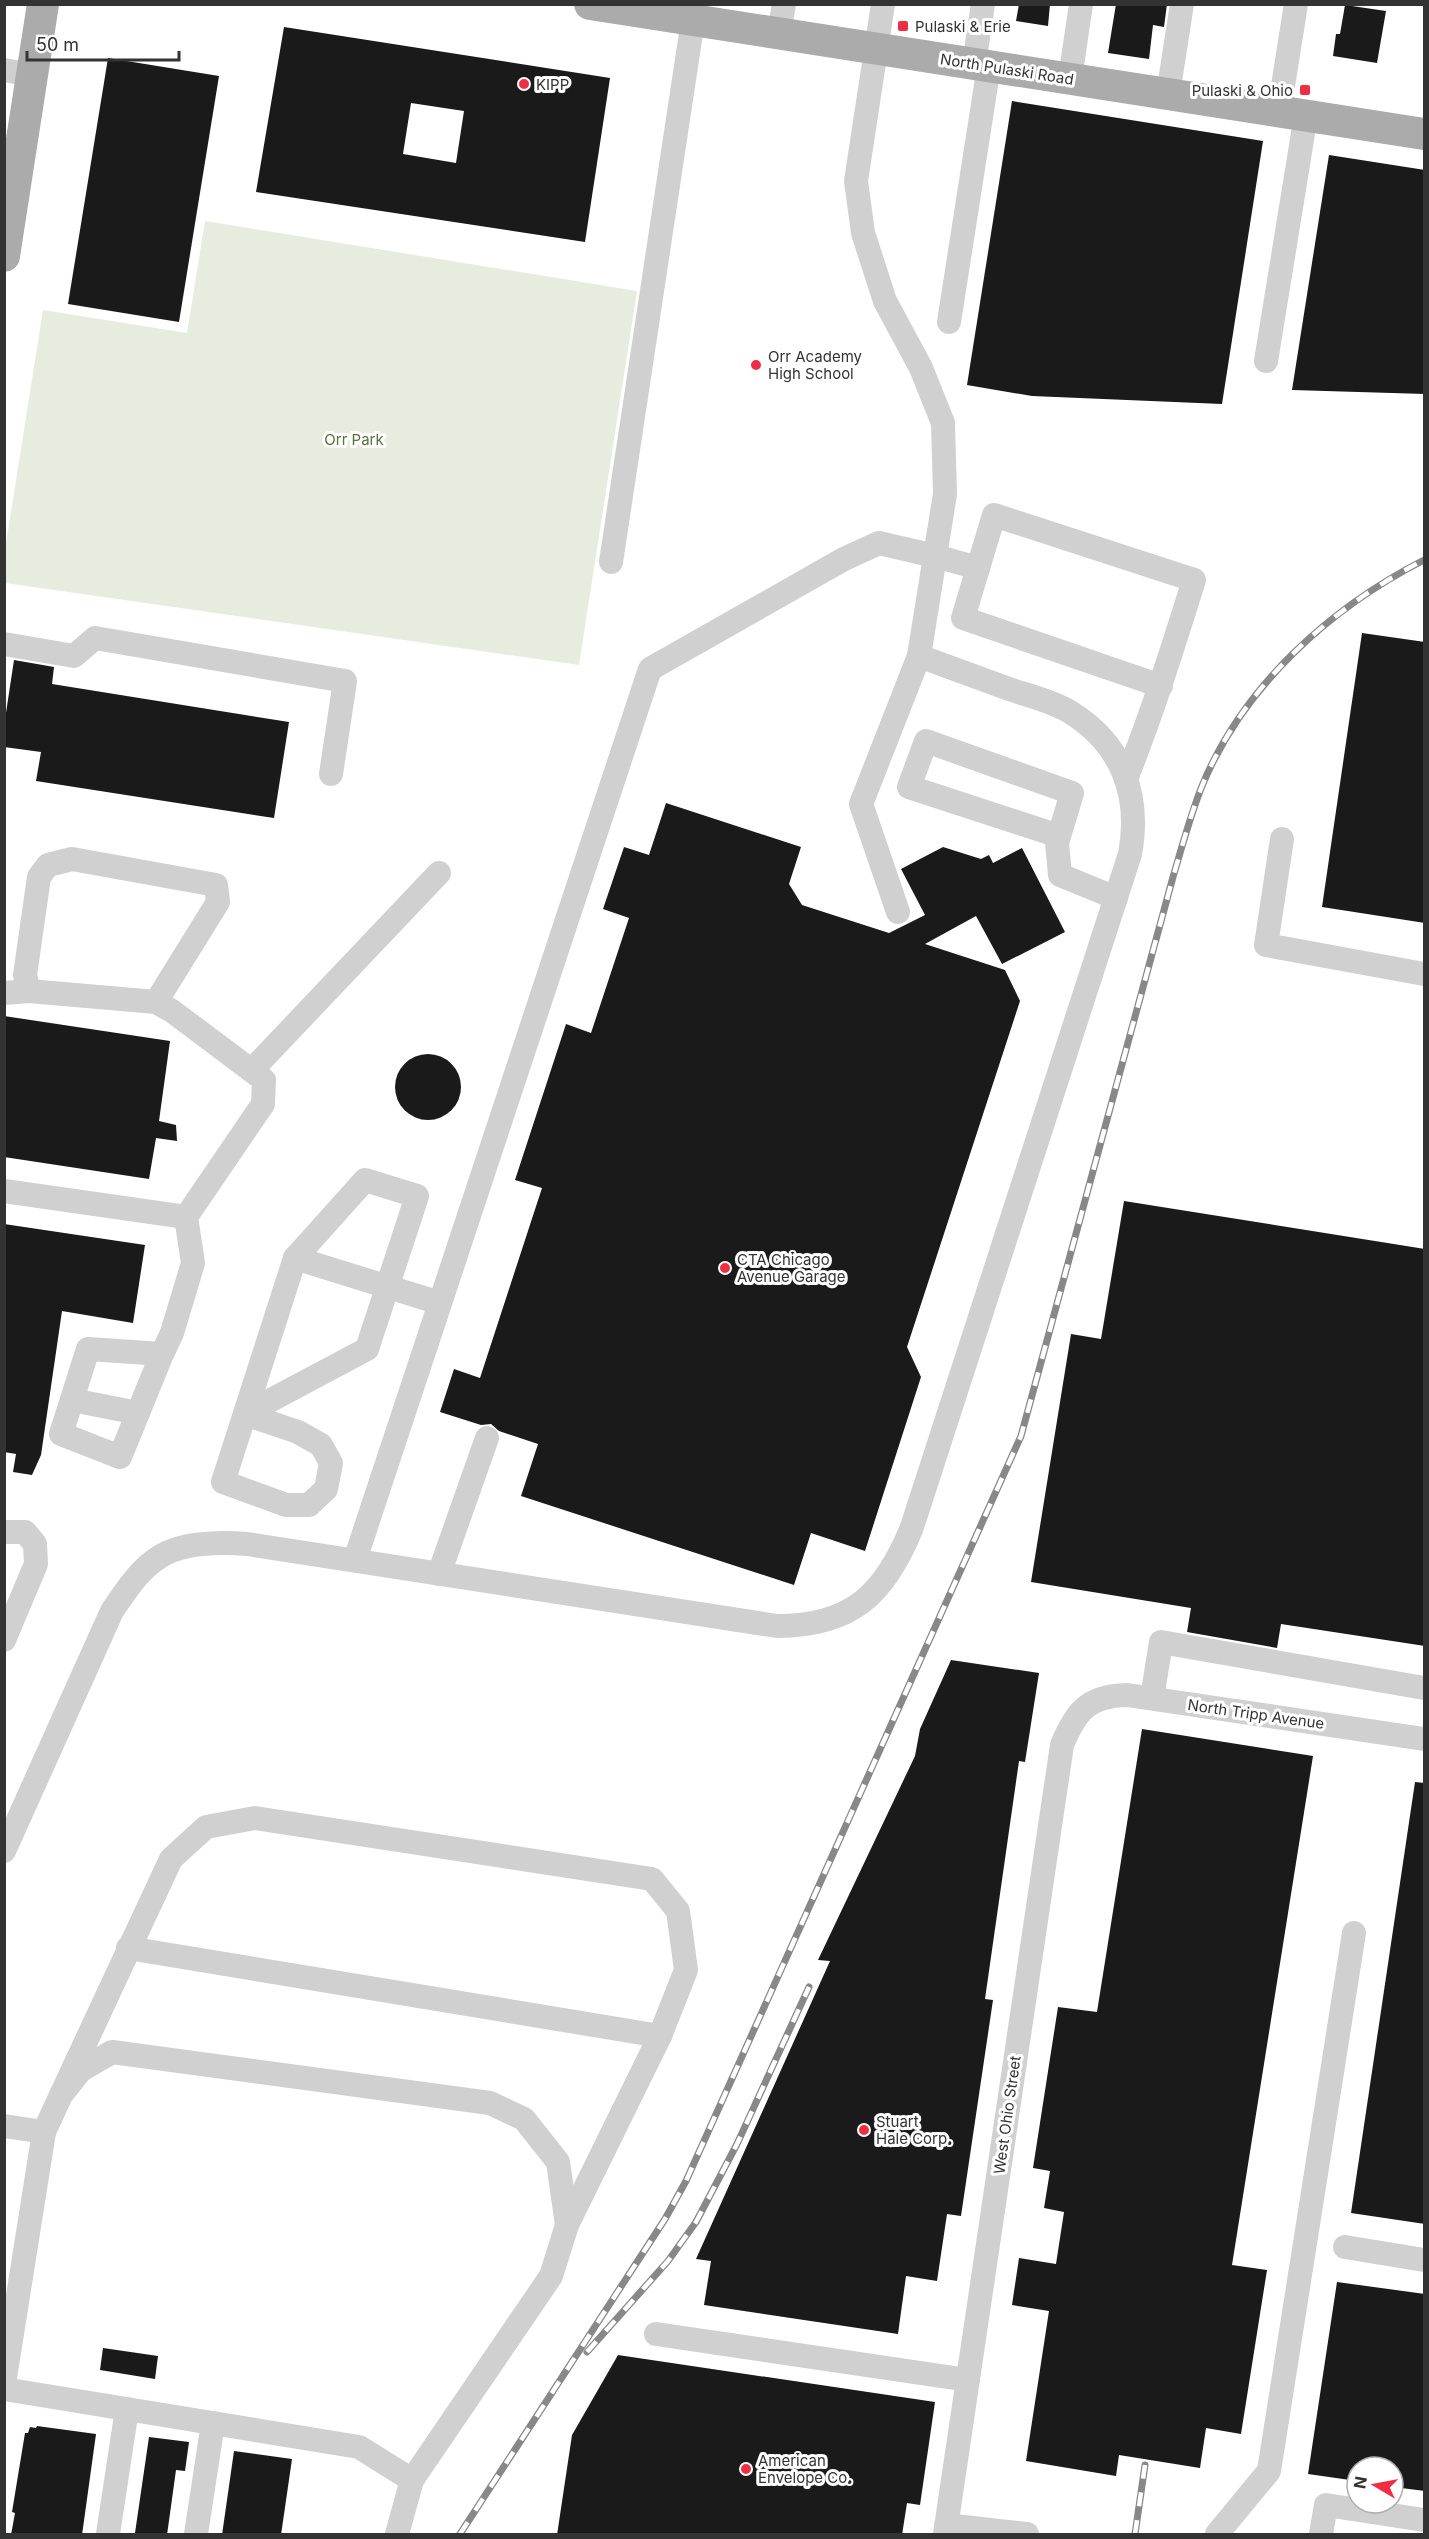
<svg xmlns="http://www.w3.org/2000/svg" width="1429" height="2539" font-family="Inter,sans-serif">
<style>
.green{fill:#e6ecde}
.building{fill:#1a1a1a;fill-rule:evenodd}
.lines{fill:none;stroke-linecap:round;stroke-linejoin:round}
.minor{stroke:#d0d0d0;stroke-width:24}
.major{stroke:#ababab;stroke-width:32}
.rail-casing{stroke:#888;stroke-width:7}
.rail{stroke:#fff;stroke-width:4.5;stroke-dasharray:14;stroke-linecap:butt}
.poi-dot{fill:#f02e43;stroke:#fff;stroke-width:2}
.labels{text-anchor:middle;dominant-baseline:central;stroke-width:6;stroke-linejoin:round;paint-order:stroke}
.poi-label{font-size:15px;fill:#333;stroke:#fff;text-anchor:start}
.street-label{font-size:15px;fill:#333;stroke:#fff}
.park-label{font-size:15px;fill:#57723c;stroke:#fff}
</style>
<rect width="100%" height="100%" fill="#fff"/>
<!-- green -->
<polygon class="green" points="205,221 637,291 579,665 5,583 5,550 43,310 187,333"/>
<!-- building -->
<g class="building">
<polygon points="1019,4 1050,4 1048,26 1016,21"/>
<polygon points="1116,4 1167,4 1164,27 1153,25 1149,59 1108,53"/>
<polygon points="1345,5 1386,11 1377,63 1333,56 1336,34 1340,34"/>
<path d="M284,27L610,78L585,242L256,192ZM411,103L464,111L456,163L403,154Z"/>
<polygon points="108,58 219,76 179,322 68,304"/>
<polygon points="1012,101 1263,141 1222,404 1032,396 967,385"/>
<polygon points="1329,155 1425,170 1425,394 1292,390"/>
<polygon points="1362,633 1425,642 1425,923 1322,907"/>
<polygon points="14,660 54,667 52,684 289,722 274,818 36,781 41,752 4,747 4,726"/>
<polygon points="666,803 801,847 789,884 802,905 889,933 925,915 901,869 943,847 981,859 989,855 993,863 1022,848 1065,932 1002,964 976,916 925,944 1005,970 1020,1001 907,1347 921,1377 865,1551 811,1533 794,1585 521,1496 538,1444 499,1431 491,1424 481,1425 440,1412 454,1369 480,1378 542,1188 515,1180 566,1024 591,1033 629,918 603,909 624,847 649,855"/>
<polygon points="4,1016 170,1041 159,1121 176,1125 177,1141 156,1138 149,1179 4,1157"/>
<circle cx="428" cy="1087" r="33"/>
<polygon points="1124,1201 1425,1249 1425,1646 1281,1624 1277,1648 1187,1632 1191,1608 1031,1582 1071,1334 1101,1339"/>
<polygon points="4,1224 145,1245 133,1323 62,1311 41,1455 32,1475 13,1472 16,1454 4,1452"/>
<polygon points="951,1660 1039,1673 1025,1762 1019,1761 985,1999 993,2000 961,2216 947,2214 937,2281 906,2276 898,2334 704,2305 711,2261 696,2259 830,1961 818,1960 915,1756 920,1729"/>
<polygon points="1142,1729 1313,1756 1232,2265 1267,2270 1241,2434 1206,2428 1200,2468 1119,2455 1116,2476 1026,2461 1049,2311 1012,2305 1019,2258 1056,2264 1064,2212 1044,2208 1050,2171 1033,2168 1058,2007 1097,2012"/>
<polygon points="1415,1782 1425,1783 1425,2224 1351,2213"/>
<polygon points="1337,2282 1425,2294 1425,2491 1393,2487 1393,2467 1357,2467 1357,2481 1308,2474"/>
<polygon points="103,2348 158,2356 155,2379 100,2370"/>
<polygon points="618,2355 935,2402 920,2505 907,2503 902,2535 557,2535 572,2435"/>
<polygon points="37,2426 96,2434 82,2535 11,2535 15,2513 12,2512 25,2433 28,2433 30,2427 36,2428"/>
<polygon points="149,2437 189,2442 185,2471 176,2470 167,2535 135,2533"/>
<polygon points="234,2451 292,2459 281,2535 222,2535"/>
</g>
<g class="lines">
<!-- minor -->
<g class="minor">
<polyline points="883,4 856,181 863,233 885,301 921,368 943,423 945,494 919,656 861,804 898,912"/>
<polyline points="779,34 784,4"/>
<polyline points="974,64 983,4"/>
<polyline points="4,70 32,75"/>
<polyline points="1070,79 1081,4"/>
<polyline points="1168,94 1182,4"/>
<polyline points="1279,111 1296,4"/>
<polyline points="949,322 989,66"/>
<polyline points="1266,361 1306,115"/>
<polyline points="611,562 693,20"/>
<polyline points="4,644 74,656 95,638 345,681 331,774"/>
<path d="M1126,779C1152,714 1173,647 1194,580L994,515L963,618L1161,686"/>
<polyline points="1059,836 909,787 926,741 1072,793 1057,843 1060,875 1116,898"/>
<polyline points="1282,839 1266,945 1424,974"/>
<polyline points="29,991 25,975 39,877 48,865 72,859 216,885 218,902 156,1002"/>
<polyline points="4,993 29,991 156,1002 172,1011 264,1080 263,1104 186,1217 193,1263 172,1333 162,1354 120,1457 61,1434 88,1349 162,1354"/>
<polyline points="252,1070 439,873"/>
<polyline points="4,1191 186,1217"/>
<polyline points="72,1400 138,1413"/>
<polyline points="245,1414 298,1432 321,1445 331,1463 326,1489 309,1505 286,1505 223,1482 295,1258 440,1303"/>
<polyline points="245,1414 367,1349 417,1196 365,1180 295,1258"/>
<polyline points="4,1532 25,1532 35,1544 36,1564 4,1640"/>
<polyline points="355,1560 650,669 844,559 879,543 935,556 978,568"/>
<polyline points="439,1574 487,1438"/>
<polyline points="1152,1698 1161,1642 1424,1688"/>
<path d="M4,1851L112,1611C125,1592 140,1568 161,1556C185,1542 220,1542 247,1544L777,1626C852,1626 885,1594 912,1527L1130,854C1141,795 1122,744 1070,712C1052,701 1029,696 1009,689C979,678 949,667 919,656"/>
<polyline points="128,1948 660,2036"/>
<polyline points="61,2095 171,1859 206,1827 255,1818 652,1879 678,1911 686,1970 660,2036 567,2225"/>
<polyline points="4,2126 44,2132 4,2384"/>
<polyline points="44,2132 61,2095 81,2070 112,2052 490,2103 524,2119 558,2162 567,2225 551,2276 412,2480"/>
<polyline points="1345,2247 1424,2260"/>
<polyline points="656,2334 968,2380"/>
<polyline points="4,2389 359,2447 412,2480 397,2534"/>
<polyline points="946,2525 1027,2534"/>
<polyline points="108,2534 127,2409"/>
<polyline points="196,2534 213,2423"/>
<path d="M945,2534L1062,1745C1076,1711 1088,1696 1127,1695L1424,1739"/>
<polyline points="1217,2534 1269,2471 1354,1933"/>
<polyline points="1321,2534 1326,2505 1424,2520"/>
</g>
<!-- major -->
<g class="major">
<polyline points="590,4 1424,134"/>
<polyline points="4,256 43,4"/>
</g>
<!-- rail casing -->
<g class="rail-casing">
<g id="rail">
<polyline points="587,2352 668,2261 696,2222 737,2144 809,1987"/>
<path d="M460,2534L665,2219L686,2181L1021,1436L1173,877C1182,847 1190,816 1202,786C1243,686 1330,608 1424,560"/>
<polyline points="1135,2534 1145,2465"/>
</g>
</g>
<!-- rail -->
<use href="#rail" class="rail"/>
</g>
<!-- markers -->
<g class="poi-dot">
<rect x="897" y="20" width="12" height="12" rx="3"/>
<circle cx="524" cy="84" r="6"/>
<rect x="1299" y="84" width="12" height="12" rx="3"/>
<circle cx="756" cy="365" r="6"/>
<circle cx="725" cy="1268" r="6"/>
<circle cx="864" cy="2130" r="6"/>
<circle cx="746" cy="2469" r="6"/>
</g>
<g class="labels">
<!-- poi labels -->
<g class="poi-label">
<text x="915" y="26">Pulaski &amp; Erie</text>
<text x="536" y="84">KIPP</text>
<text x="1293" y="90" text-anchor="end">Pulaski &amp; Ohio</text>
<text x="768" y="356">Orr Academy<tspan x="768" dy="17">High School</tspan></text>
<text x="737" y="1259">CTA Chicago<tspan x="737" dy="17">Avenue Garage</tspan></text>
<text x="876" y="2121">Stuart<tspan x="876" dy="17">Hale Corp.</tspan></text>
<text x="758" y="2460">American<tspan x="758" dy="17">Envelope Co.</tspan></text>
</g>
<!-- street labels -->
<g class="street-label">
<text transform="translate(1007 69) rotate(9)">North Pulaski Road</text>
<text transform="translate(1256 1714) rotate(8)">North Tripp Avenue</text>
<text transform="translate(1007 2115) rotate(-82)">West Ohio Street</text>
</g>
<!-- park labels -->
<g class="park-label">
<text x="354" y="439">Orr Park</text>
</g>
</g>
<!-- border -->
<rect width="1429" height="2539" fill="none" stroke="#333333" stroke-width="12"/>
<!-- north arrow -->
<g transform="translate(1375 2485) rotate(280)"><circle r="28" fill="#ffffff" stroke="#adadad" stroke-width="1.5"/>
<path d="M0-4.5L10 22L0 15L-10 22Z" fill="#f02e43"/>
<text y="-9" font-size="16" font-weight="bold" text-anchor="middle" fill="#333333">N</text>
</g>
<!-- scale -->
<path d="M27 51v9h152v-9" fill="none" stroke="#333333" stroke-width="3"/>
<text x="36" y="51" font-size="18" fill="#333333" stroke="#ffffff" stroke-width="4.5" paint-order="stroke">50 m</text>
</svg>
